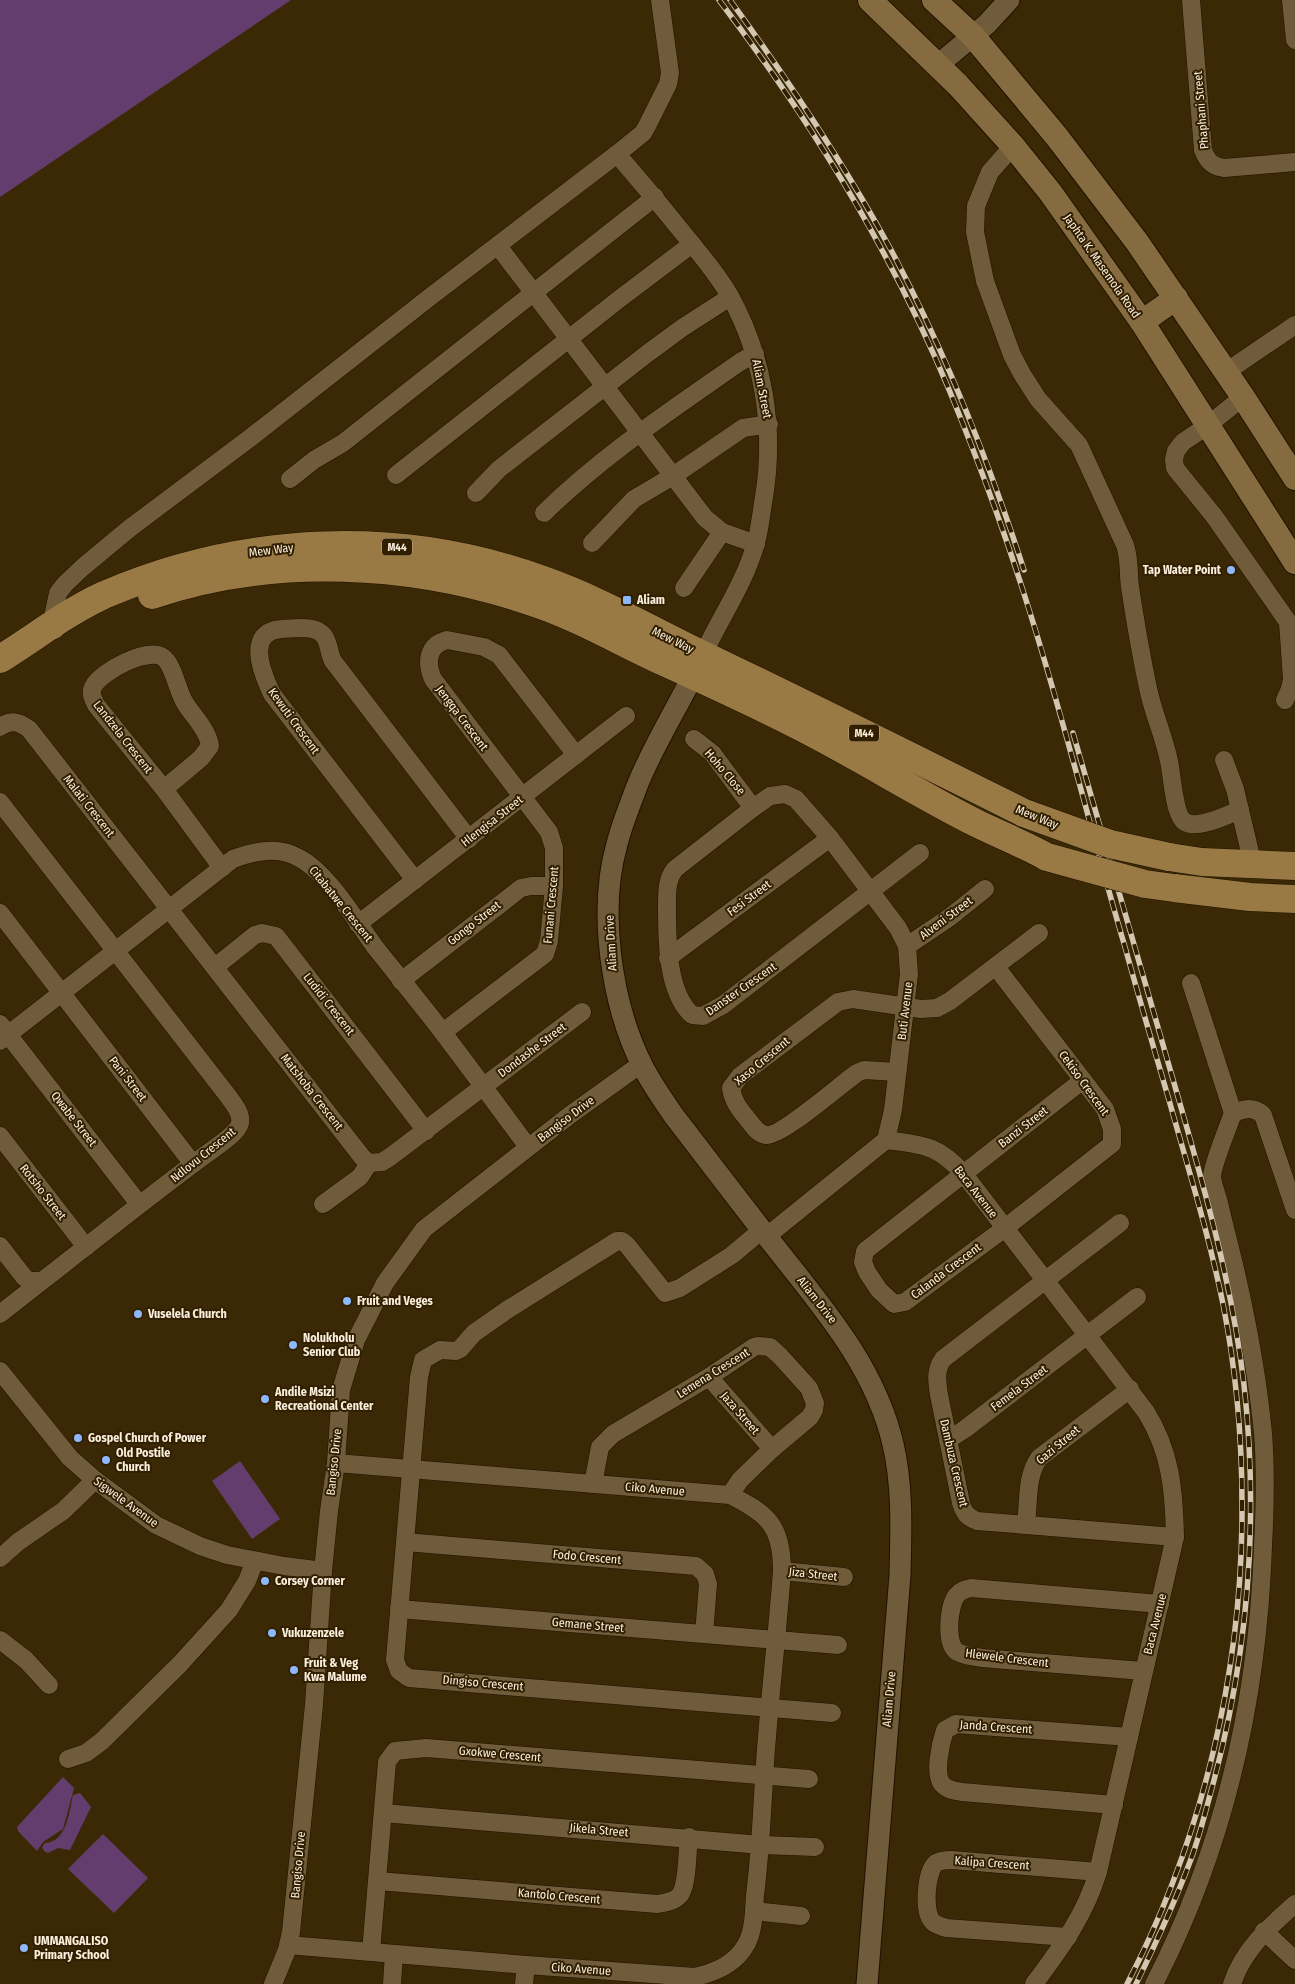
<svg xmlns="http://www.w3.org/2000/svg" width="1295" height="1984" font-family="'Fira Sans Condensed',sans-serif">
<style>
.green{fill:#633d6d}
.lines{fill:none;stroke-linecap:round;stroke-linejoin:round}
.minor-casing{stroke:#1f1200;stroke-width:19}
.tertiary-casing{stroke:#1f1200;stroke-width:23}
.secondary-casing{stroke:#1f1200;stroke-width:26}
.primary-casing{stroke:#1f1200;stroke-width:29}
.minor{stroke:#705c3a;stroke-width:18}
.tertiary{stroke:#705c3a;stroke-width:21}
.secondary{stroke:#856b3f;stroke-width:24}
.primary{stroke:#997944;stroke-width:28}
.rail-casing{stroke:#d4c7b1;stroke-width:5.5}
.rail{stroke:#311f00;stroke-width:4;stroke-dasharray:11;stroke-linecap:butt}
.primary-bridge-casing{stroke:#1f1200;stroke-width:29;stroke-linecap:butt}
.primary-bridge{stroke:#997944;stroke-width:28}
.poi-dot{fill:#8db9fc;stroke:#311f00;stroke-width:2}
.labels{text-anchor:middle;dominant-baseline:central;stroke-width:4;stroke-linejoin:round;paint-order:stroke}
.shield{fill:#311f00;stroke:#beb09a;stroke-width:1}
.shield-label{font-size:11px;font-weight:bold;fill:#faeedc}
.street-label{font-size:12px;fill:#faeedc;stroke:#311f00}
.poi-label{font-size:12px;font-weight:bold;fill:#faeedc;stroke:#311f00;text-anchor:start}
</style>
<rect width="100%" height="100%" fill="#3b2906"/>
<!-- green -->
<g class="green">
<polygon points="0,0 291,0 0,197"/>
<polygon points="240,1461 280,1519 252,1539 212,1481"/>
<polygon points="63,1777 74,1788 63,1829 43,1842 37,1851 18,1831 17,1827"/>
<path d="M80,1793L91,1807L70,1850L58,1848L48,1853L44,1851L42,1847L45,1843C67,1842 69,1812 73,1795Z"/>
<polygon points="103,1834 148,1878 114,1913 68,1869"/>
</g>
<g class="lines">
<!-- minor casing -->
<g class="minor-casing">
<g id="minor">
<path d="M1191,0L1203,150C1207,161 1213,167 1224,168L1295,162"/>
<polyline points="1291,0 1295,40"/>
<path d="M1013,146L990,172L976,206L975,232L985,281L1012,355L1022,374L1038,399L1079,445L1125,545C1130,560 1128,572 1130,587C1135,620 1141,655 1148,688C1153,713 1164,736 1169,761C1172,774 1174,816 1185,822C1198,830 1227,815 1240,810"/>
<path d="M617,154C643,184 668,214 692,244C706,261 719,277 730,296C764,358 775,429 764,497C761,513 760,531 755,546C744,584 720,618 703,655"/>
<polyline points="498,246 705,518 722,532 756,544"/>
<polyline points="1226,372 1295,325"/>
<polyline points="1243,397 1207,426 1183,442 1176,451 1174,459 1175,468 1214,516 1288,622 1295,635"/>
<polyline points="396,475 618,300 692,244"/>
<polyline points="290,479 314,460 343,443 655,197"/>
<polyline points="476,493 499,469 648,353 682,328 730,297"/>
<path d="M544,513C603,455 673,409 740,362L755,354"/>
<polyline points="592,543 634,499 673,476 743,428 769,424"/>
<polyline points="684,588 722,532"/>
<polyline points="55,630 54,612 58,593 65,584 83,567 130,528 250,438 430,297 617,154 643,133 647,126 668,84 670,73 660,0"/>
<polyline points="1285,700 1290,689 1292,679 1288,622"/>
<path d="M0,727C11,719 19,722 29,729L362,1157L369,1163L382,1162L390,1157L582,1012"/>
<polyline points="694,739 712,753 753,808"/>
<polyline points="1224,760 1235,789 1253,865"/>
<path d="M164,789L201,758L210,746C208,730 193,716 185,703C178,692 173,665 164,658C149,646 101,671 93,687C90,693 93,699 96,705L164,789L222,868"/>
<path d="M0,802L228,1096C233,1103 242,1113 240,1123C238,1134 211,1150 201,1158C147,1198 95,1240 42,1281H29L24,1277L0,1246"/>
<path d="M415,880L272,694C265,679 247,640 272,631C280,628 290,629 299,628C308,628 318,628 324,636C329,642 329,654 333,661L469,839"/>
<polyline points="0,913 193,1164"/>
<polyline points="358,924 626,716"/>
<polyline points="907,946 950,917 985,889"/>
<polyline points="668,958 830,838"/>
<polyline points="215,967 255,935 262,933 276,936 426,1131"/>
<polyline points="996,967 1105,1109 1112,1129 1112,1144 1005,1228 905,1302 894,1304 879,1290 867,1272 863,1262 865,1251 1083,1080"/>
<polyline points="401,981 521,888 531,886 554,886"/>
<path d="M1191,983L1233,1113C1245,1109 1253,1106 1263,1115L1295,1210"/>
<polyline points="0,1024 139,1204"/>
<path d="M443,1032L545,954L549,941L554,886V848L549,832L433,679C426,663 427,645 447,640L484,647L499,655L576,755"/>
<path d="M0,1041L233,859C255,851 278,846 299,858C327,872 356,921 375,947C398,976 422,1005 444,1034C472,1071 500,1109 528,1147"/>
<path d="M897,1072L864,1070L857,1073C841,1084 781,1137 766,1135C758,1134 754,1127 749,1121C740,1110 733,1102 731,1088L740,1076L838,1002L853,999L921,1009L937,1008L950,1001L1039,933"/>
<polyline points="0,1136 86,1247"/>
<path d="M886,1140C922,1145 937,1144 963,1173L1146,1412C1171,1452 1174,1491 1175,1537L1098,1872C1085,1915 1061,1948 1034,1984"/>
<polyline points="323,1204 360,1177 369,1163"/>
<path d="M1120,1223L943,1359C935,1370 937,1382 939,1395L961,1503C964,1513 967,1517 977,1521L1175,1537"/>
<polyline points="762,1230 732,1255 680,1288 665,1293 627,1245 622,1241 617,1241 510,1308 474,1333 460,1349 456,1351 440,1350 423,1360 419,1377 395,1660 399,1671 409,1678 832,1713"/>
<path d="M767,1236L886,1140L893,1110L909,974L907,946L898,928L830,838L796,799L785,794L770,796L753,808L675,869C666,880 667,895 667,909C667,941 667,992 692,1015L703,1016L723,1005L920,853"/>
<polyline points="0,1314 42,1281"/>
<polyline points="0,1371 70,1458 95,1480 156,1525 200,1546 227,1555 284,1566 323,1571"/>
<polyline points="709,1377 772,1449"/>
<polyline points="948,1440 965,1429 1137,1297"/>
<polyline points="593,1484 600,1447 613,1434 709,1377 754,1347 758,1346 770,1347 780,1356 809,1388 815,1403 814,1410 810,1417 772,1449 740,1480 730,1495"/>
<path d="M1026,1523C1029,1502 1026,1476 1039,1458L1130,1389"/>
<polyline points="405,1542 696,1566 705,1574 708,1584 704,1634"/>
<polyline points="0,1558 18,1542 63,1511 95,1480"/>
<polyline points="782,1571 844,1577"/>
<polyline points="399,1609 838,1645"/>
<polyline points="0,1640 26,1660 49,1685"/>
<path d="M1143,1671L982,1658C974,1656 962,1656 956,1651C945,1642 949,1604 957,1595C961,1590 966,1589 971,1588L1160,1604"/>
<polyline points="68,1759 86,1753 102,1741 180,1664 229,1610 247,1581 255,1561"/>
<path d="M1114,1805L962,1792C955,1791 948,1790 943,1785C933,1775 941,1742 945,1730L956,1724L1129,1737"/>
<polyline points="383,1813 761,1845 815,1847"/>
<path d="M378,1881L657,1904C664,1903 673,1902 679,1896C688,1887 687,1851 689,1837"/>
<polyline points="754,1911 801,1916"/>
<polyline points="1264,1931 1295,1960"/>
<path d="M1068,1937L946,1928C941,1926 935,1925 932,1921C923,1911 926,1871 936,1863C941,1860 947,1860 952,1860L1098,1872"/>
<path d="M288,1945L526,1965L695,1977C716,1972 736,1964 747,1943C754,1929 754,1910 755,1895C760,1856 762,1817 764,1778C768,1709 777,1640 782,1571C782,1526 768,1514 730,1495L336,1463"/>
<polyline points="371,1952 387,1762 395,1751 426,1748 809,1779"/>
<polyline points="273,1984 287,1950 291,1932 314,1705 323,1571 329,1511 336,1463 341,1390 356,1340 385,1283 424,1229 570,1115 641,1064"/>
<polyline points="392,1984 394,1954"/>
<polyline points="524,1984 526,1965"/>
<path d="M1154,1984C1224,1848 1258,1698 1263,1546C1265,1508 1266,1471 1263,1433C1258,1382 1249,1331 1238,1282C1232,1255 1225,1229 1219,1203C1217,1195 1213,1185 1212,1177C1212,1165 1229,1125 1233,1113"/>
<path d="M1232,1984C1243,1950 1269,1927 1295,1904"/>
</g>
</g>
<!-- tertiary casing -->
<g class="tertiary-casing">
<g id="tertiary">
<polyline points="938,65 987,24 1009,0"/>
<path d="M700,661C680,704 654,743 637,786C630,805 622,824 617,844C598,910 611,1003 642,1065C651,1083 663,1100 674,1116C708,1160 741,1204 776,1248C823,1308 875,1367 893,1444C903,1487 901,1531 900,1575L867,1984"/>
</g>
</g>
<!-- secondary casing -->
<g class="secondary-casing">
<g id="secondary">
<polyline points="870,0 958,85 1013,146 1050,192 1142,322 1295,562"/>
<polyline points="934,0 973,36 1057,137 1137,242 1243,397 1295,478"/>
<polyline points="1142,322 1176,298"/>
</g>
</g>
<!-- primary casing -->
<g class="primary-casing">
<g id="primary">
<path d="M152,595C273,554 412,561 532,602C578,617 620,642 664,662C708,682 752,702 795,724C857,755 916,793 978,824C1001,835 1025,845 1047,857"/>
<path d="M0,659C34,638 67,612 104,595C243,535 401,528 543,580C597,599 648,628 699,653C808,705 916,759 1024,813"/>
<polyline points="1169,857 1202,862 1295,866"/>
<polyline points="1174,888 1250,897 1295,899"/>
</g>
</g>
<!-- minor -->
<use href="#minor" class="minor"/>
<!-- tertiary -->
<use href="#tertiary" class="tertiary"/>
<!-- secondary -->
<use href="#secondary" class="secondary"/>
<!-- primary -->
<use href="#primary" class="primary"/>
<!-- rail casing -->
<g class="rail-casing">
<g id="rail">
<path d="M719,0C810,120 892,252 950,392C978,460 1004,530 1026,600C1063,715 1091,832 1125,947C1139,998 1154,1049 1169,1100C1188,1168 1209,1235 1223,1304C1236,1370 1242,1438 1242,1504C1243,1669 1203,1838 1127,1984"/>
<path d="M730,0C788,80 843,162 890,248C945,351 988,459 1024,570"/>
<path d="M1073,733C1106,847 1139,961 1172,1076C1201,1177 1232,1280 1244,1385C1259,1519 1248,1654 1213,1784C1206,1809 1200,1835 1191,1859C1175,1902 1156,1943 1136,1984"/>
</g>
</g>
<!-- rail -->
<use href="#rail" class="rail"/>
<!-- primary-bridge casing -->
<g class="primary-bridge-casing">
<g id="primary-bridge">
<polyline points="1024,813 1110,844 1169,857"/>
<polyline points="1047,857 1145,884 1174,888"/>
</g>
</g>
<!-- primary-bridge -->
<use href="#primary-bridge" class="primary-bridge"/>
</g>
<!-- markers -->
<g class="poi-dot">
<circle cx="1231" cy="570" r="5"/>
<rect x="622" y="595" width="10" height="10" rx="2.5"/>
<circle cx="347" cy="1301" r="5"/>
<circle cx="138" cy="1314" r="5"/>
<circle cx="293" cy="1345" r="5"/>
<circle cx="265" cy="1399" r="5"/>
<circle cx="78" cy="1438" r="5"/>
<circle cx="106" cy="1460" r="5"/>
<circle cx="265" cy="1581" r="5"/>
<circle cx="272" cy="1633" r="5"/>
<circle cx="294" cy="1670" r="5"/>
<circle cx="24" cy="1948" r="5"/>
</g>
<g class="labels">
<!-- shield labels -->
<g class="shield">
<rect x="382" y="538.5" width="30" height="17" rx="4"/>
<rect x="849" y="724.5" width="30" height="17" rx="4"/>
</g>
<g class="shield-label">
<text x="397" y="547">M44</text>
<text x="864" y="733">M44</text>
</g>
<!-- street labels -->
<g class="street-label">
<text transform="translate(1201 110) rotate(-95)">Phaphani Street</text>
<text transform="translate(1102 266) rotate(55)">Japhta K. Masemola Road</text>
<text transform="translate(762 389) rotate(79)">Aliam Street</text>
<text transform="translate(271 550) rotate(-7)">Mew Way</text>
<text transform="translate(673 640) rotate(26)">Mew Way</text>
<text transform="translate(462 718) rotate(53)">Jengqa Crescent</text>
<text transform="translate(294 721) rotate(54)">Kewuti Crescent</text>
<text transform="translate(123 737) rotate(52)">Landzela Crescent</text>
<text transform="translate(725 772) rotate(50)">Hoho Close</text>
<text transform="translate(89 806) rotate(52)">Malati Crescent</text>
<text transform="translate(1037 817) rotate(22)">Mew Way</text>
<text transform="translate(492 821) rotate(-38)">Hlengisa Street</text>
<text transform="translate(749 898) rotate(-37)">Fesi Street</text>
<text transform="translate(341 904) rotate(51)">Citabatwe Crescent</text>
<text transform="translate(551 905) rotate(-85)">Funani Crescent</text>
<text transform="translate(946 918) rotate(-37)">Alveni Street</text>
<text transform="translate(474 923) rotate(-38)">Gongo Street</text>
<text transform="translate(611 943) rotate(-93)">Aliam Drive</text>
<text transform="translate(741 989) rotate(-35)">Danster Crescent</text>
<text transform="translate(329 1004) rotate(52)">Ludidi Crescent</text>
<text transform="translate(905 1011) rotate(-83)">Buti Avenue</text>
<text transform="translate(532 1050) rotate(-37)">Dondashe Street</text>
<text transform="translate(762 1061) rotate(-40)">Xaso Crescent</text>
<text transform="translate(128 1079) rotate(52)">Pani Street</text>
<text transform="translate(1084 1083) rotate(54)">Cekiso Crescent</text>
<text transform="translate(312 1092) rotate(52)">Matshoba Crescent</text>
<text transform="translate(74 1119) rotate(52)">Qwabe Street</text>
<text transform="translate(566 1119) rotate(-37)">Bangiso Drive</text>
<text transform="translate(1023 1127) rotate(-38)">Banzi Street</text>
<text transform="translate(203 1155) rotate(-39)">Ndlovu Crescent</text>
<text transform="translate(43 1192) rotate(52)">Rotsho Street</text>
<text transform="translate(976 1192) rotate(52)">Baca Avenue</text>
<text transform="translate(946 1271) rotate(-37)">Calanda Crescent</text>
<text transform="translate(817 1300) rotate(52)">Aliam Drive</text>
<text transform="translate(713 1373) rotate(-32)">Lemena Crescent</text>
<text transform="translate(1019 1388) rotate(-37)">Femela Street</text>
<text transform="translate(740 1413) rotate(49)">Jaza Street</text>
<text transform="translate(1058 1445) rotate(-40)">Gazi Street</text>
<text transform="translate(334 1462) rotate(-84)">Bangiso Drive</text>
<text transform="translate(954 1463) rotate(77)">Dambuza Crescent</text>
<text transform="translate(655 1489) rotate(5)">Ciko Avenue</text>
<text transform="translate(126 1502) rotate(36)">Sigwele Avenue</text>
<text transform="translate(587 1557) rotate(5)">Fodo Crescent</text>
<text transform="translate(813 1574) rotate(6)">Jiza Street</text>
<text transform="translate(1155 1624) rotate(-76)">Baca Avenue</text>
<text transform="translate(588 1625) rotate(5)">Gemane Street</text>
<text transform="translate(1007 1658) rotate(7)">Hlewele Crescent</text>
<text transform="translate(483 1683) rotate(5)">Dingiso Crescent</text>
<text transform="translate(889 1699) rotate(-85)">Aliam Drive</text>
<text transform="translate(996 1727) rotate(4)">Janda Crescent</text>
<text transform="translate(500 1754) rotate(5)">Gxokwe Crescent</text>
<text transform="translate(599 1830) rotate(5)">Jikela Street</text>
<text transform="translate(992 1863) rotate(4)">Kalipa Crescent</text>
<text transform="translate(298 1865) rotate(-85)">Bangiso Drive</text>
<text transform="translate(559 1896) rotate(5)">Kantolo Crescent</text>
<text transform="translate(581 1969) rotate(4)">Ciko Avenue</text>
</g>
<!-- poi labels -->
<g class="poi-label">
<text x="1221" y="570" text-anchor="end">Tap Water Point</text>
<text x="637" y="600">Aliam</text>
<text x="357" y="1301">Fruit and Veges</text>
<text x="148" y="1314">Vuselela Church</text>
<text x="303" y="1338">Nolukholu<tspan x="303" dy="14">Senior Club</tspan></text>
<text x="275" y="1392">Andile Msizi<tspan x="275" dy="14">Recreational Center</tspan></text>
<text x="88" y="1438">Gospel Church of Power</text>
<text x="116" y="1453">Old Postile<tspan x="116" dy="14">Church</tspan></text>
<text x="275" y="1581">Corsey Corner</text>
<text x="282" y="1633">Vukuzenzele</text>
<text x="304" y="1663">Fruit &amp; Veg<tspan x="304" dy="14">Kwa Malume</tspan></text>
<text x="34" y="1941">UMMANGALISO<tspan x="34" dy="14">Primary School</tspan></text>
</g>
</g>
</svg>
